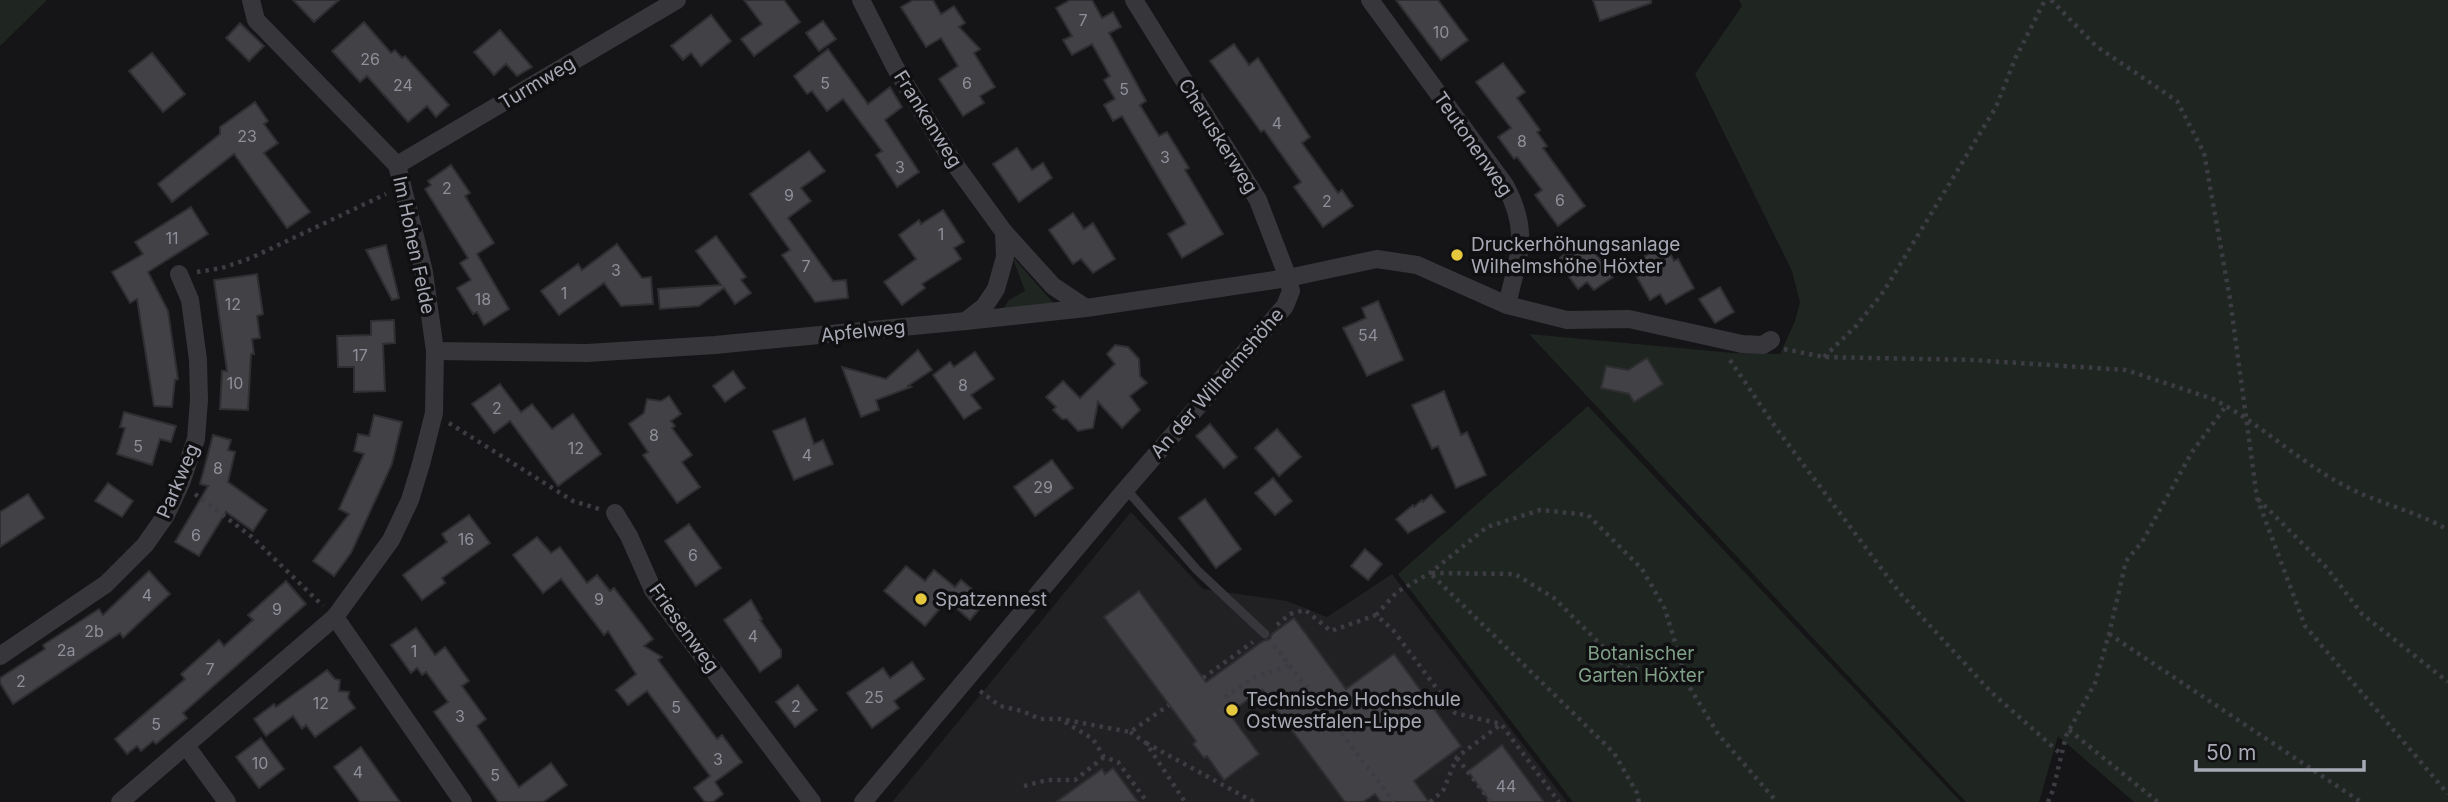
<svg xmlns="http://www.w3.org/2000/svg" width="2448" height="802" font-family="Inter,sans-serif">
<style>
.built{fill:#212023}
.green{fill:#1f2621}
.building{fill:#414146;stroke:#2f2f32;stroke-width:2}
.lines{fill:none;stroke-linecap:round;stroke-linejoin:round}
.path{stroke:#3c3c42;stroke-width:4.5;stroke-dasharray:3.5 5;stroke-linecap:butt}
.service{stroke:#36363b;stroke-width:9}
.minor{stroke:#36363b;stroke-width:18}
.poi-dot{fill:#e5c83e;stroke:#100f11;stroke-width:2.5}
.labels{text-anchor:middle;dominant-baseline:central;stroke-width:7;stroke-linejoin:round;paint-order:stroke}
.number-label{font-size:16px;fill:#8e8f99}
.street-label{font-size:19px;fill:#a7a9b5;stroke:#100f11}
.poi-label{font-size:19px;fill:#a7a9b5;stroke:#100f11;text-anchor:start}
.park-label{font-size:19px;fill:#7f9f87;stroke:#100f11}
</style>
<rect width="100%" height="100%" fill="#151416"/>
<!-- built -->
<polygon class="built" points="1131,512 1203,589 1287,601 1327,617 1392,574 1567,802 892,802"/>
<!-- green -->
<g class="green">
<polygon points="0,0 47,0 0,46"/>
<polygon points="1739,0 2448,0 2448,802 2134,802 2058,736 2039,802 1966,802 1529,334 1733,353 1780,354 1795,321 1800,302 1792,271 1695,74 1742,6"/>
<polygon points="1012,256 1063,314 996,320 1009,300 1025,291"/>
<polygon points="1588,406 1961,802 1573,802 1398,574"/>
</g>
<!-- building -->
<g class="building">
<polygon points="293,0 339,0 314,22"/>
<polygon points="744,0 784,0 800,22 754,56 741,39 762,24"/>
<polygon points="913,0 933,0 941,14 954,6 965,23 959,27 980,49 974,53 995,87 980,96 984,103 963,116 939,79 958,66 941,38 926,47 901,7"/>
<polygon points="1070,0 1092,0 1102,18 1113,12 1121,27 1109,33 1146,101 1140,105 1159,136 1167,132 1189,168 1185,170 1223,234 1182,258 1168,234 1186,224 1122,116 1113,121 1104,105 1115,99 1104,80 1110,76 1092,44 1072,55 1063,40 1072,36 1056,8"/>
<polygon points="1396,0 1438,0 1468,40 1441,60"/>
<polygon points="1593,0 1651,0 1651,3 1600,21"/>
<polygon points="711,15 731,41 701,66 691,53 683,60 671,46"/>
<polygon points="823,21 836,39 819,51 806,33"/>
<polygon points="364,22 391,53 395,50 402,58 405,56 449,105 436,117 427,106 408,122 367,76 360,82 332,51"/>
<polygon points="240,23 264,46 249,61 226,38"/>
<polygon points="500,30 525,59 532,67 517,76 506,64 494,75 474,52"/>
<polygon points="1234,44 1249,65 1258,58 1310,137 1302,143 1338,193 1342,190 1353,206 1323,227 1294,187 1301,182 1264,130 1261,132 1210,61"/>
<polygon points="828,49 868,104 890,87 902,107 885,120 919,172 897,187 876,155 882,151 843,99 827,111 812,91 807,94 794,76"/>
<polygon points="152,53 185,94 163,112 129,71"/>
<polygon points="1503,63 1525,92 1517,98 1540,130 1537,132 1547,146 1543,148 1585,206 1558,226 1535,195 1542,190 1517,157 1514,159 1498,137 1511,128 1476,82"/>
<polygon points="255,102 268,121 264,124 278,143 264,153 310,212 287,228 234,154 172,202 158,184 220,134 220,127"/>
<polygon points="1017,148 1032,170 1043,163 1052,178 1019,202 993,164"/>
<polygon points="809,151 825,171 801,188 811,201 788,218 833,281 846,280 848,298 815,302 782,255 790,250 750,194"/>
<polygon points="451,165 470,193 465,196 494,243 477,254 509,309 484,325 477,312 473,314 457,288 471,280 460,263 468,258 425,189 431,185 428,181"/>
<polygon points="191,207 208,234 148,272 168,311 178,379 175,380 172,407 154,406 137,299 130,303 112,272 143,254 135,242"/>
<polygon points="943,210 964,242 954,248 961,259 922,284 925,288 902,305 884,282 916,259 899,235 919,220 921,224"/>
<polygon points="1073,213 1084,229 1093,223 1115,259 1093,273 1081,259 1073,264 1049,230"/>
<polygon points="716,236 746,277 741,280 751,293 735,304 724,288 699,306 660,309 658,289 721,285 696,251"/>
<polygon points="1585,239 1613,277 1594,290 1587,282 1578,289 1557,260"/>
<polygon points="617,244 642,278 651,277 653,304 621,306 604,283 559,315 541,291 578,264 582,270"/>
<polygon points="1665,244 1674,261 1678,259 1694,288 1666,304 1660,294 1650,300 1630,265"/>
<polygon points="386,245 399,298 392,300 366,250"/>
<polygon points="257,274 263,314 257,316 260,338 252,339 254,354 251,354 248,410 220,409 222,371 227,371 214,280"/>
<polygon points="1720,287 1734,312 1715,323 1699,299"/>
<polygon points="1378,301 1403,360 1367,376 1343,328 1366,318 1362,308"/>
<polygon points="394,320 395,343 383,344 385,391 354,392 354,367 338,367 337,336 371,335 371,321"/>
<polygon points="1115,345 1128,347 1139,359 1140,376 1147,383 1130,396 1140,410 1122,428 1098,402 1093,428 1078,431 1067,419 1062,419 1053,410 1056,407 1046,397 1063,381 1080,398 1115,364 1107,354"/>
<polygon points="918,350 932,370 908,386 911,387 876,400 879,410 861,417 842,367 886,379"/>
<polygon points="975,352 994,379 971,395 981,408 964,419 933,375 950,362 954,367"/>
<polygon points="1647,358 1663,384 1634,402 1629,394 1601,388 1606,366 1628,370"/>
<polygon points="733,371 745,388 725,402 713,386"/>
<polygon points="500,384 521,412 532,404 552,429 573,414 601,454 558,486 510,421 494,433 472,404"/>
<polygon points="1444,391 1461,435 1467,432 1486,475 1456,488 1438,446 1432,449 1412,405"/>
<polygon points="669,396 681,414 671,421 675,426 672,428 692,455 682,462 700,487 677,503 643,455 648,452 629,424 644,413 647,399 661,401"/>
<polygon points="124,412 176,426 171,442 160,439 152,465 117,454 125,428 120,427"/>
<polygon points="374,415 402,422 392,464 351,553 334,576 313,561 349,514 339,509 364,454 354,451 358,434 369,436"/>
<polygon points="805,418 814,444 823,440 833,464 794,480 773,431"/>
<polygon points="1210,424 1237,457 1224,468 1196,436"/>
<polygon points="1277,429 1301,457 1279,476 1255,448"/>
<polygon points="213,435 231,440 228,450 235,452 228,482 267,510 253,531 226,512 199,556 175,542 208,486 200,484"/>
<polygon points="1052,460 1073,488 1035,516 1014,487"/>
<polygon points="1273,478 1292,501 1275,515 1255,493"/>
<polygon points="108,483 133,501 122,517 95,501"/>
<polygon points="28,494 44,518 0,547 0,512"/>
<polygon points="1431,495 1445,512 1408,533 1396,519 1413,505 1414,507 1422,500 1423,502"/>
<polygon points="1205,499 1241,549 1216,568 1179,518"/>
<polygon points="469,515 490,543 442,578 445,583 422,600 403,575 447,542 442,534"/>
<polygon points="689,524 721,568 696,586 665,541"/>
<polygon points="537,537 551,553 560,547 587,583 597,575 610,591 614,588 653,639 644,646 662,657 658,660 717,739 722,735 742,762 715,782 723,794 713,802 705,802 694,788 710,776 647,691 628,705 616,690 636,674 608,631 604,635 561,579 543,593 513,555"/>
<polygon points="1365,549 1382,564 1368,580 1351,566"/>
<polygon points="906,566 925,581 934,570 955,587 961,580 986,601 970,620 947,600 925,626 884,591"/>
<polygon points="149,571 170,594 123,638 120,633 13,704 0,683 0,678 45,649 43,645 99,609 103,615"/>
<polygon points="286,581 306,604 183,713 187,718 156,744 153,741 141,751 137,746 127,754 115,739 185,679 181,674 219,640 224,646 253,620 248,615"/>
<polygon points="1139,591 1206,682 1263,641 1270,639 1272,634 1294,618 1346,689 1394,654 1461,746 1414,781 1429,802 1381,802 1375,794 1363,802 1345,802 1262,690 1229,713 1259,754 1224,780 1207,756 1204,758 1193,744 1196,741 1104,617"/>
<polygon points="751,600 762,619 760,620 781,650 781,657 760,672 724,620"/>
<polygon points="416,628 435,655 445,647 469,681 462,686 486,719 477,726 519,787 551,763 567,785 543,802 498,802 434,712 448,702 426,672 422,675 417,668 411,673 391,645"/>
<polygon points="912,662 924,679 894,701 899,708 872,728 847,693 883,668 890,678"/>
<polygon points="327,670 335,679 340,680 339,691 349,692 348,698 355,708 315,737 306,725 302,729 293,716 266,736 254,719 274,704 276,707"/>
<polygon points="798,685 817,710 795,727 776,702"/>
<polygon points="261,738 284,769 259,788 236,757"/>
<polygon points="1502,745 1544,802 1490,802 1468,771"/>
<polygon points="361,747 400,802 360,802 334,767"/>
<polygon points="1113,768 1138,802 1056,802 1102,769 1105,774"/>
</g>
<g class="lines">
<!-- path -->
<g class="path">
<polyline points="2051,0 2096,46 2177,101 2204,153 2230,299 2257,498 2305,626 2448,794"/>
<polyline points="197,272 222,268 251,258 386,194"/>
<path d="M1784,349L1824,357L1973,360L2126,370L2213,399C2262,424 2303,466 2353,490C2384,505 2418,512 2448,530"/>
<polyline points="1824,357 1856,326 1884,291 1996,107 2015,59 2045,0"/>
<polyline points="1730,360 1776,428 1899,592 1991,692 2061,754"/>
<polyline points="449,423 573,501 599,509"/>
<polyline points="195,494 252,537 323,606"/>
<polyline points="2258,499 2327,568 2362,614 2448,682"/>
<polyline points="1376,615 1397,592 1430,573 1487,527 1540,510 1588,515 1642,569 1665,609 1687,682"/>
<polyline points="1277,625 1290,614 1305,610 1331,631 1376,615 1393,630 1455,713 1501,724 1559,802"/>
<polyline points="2109,634 2361,802"/>
<polyline points="1274,645 1394,802"/>
<polyline points="1203,678 1253,642"/>
<polyline points="980,691 1000,706 1022,711 1040,719 1061,719 1130,732 1169,705"/>
<polyline points="1225,697 1255,677 1290,665"/>
<polyline points="1065,722 1093,739 1104,757 1118,762 1147,802"/>
<polyline points="2069,730 2158,802"/>
<polyline points="1130,732 1146,743 1185,802"/>
<polyline points="1146,743 1254,802"/>
<polyline points="1457,758 1491,802"/>
<polyline points="1024,786 1047,780 1075,780 1104,757"/>
<polyline points="1430,802 1443,791 1457,757 1500,725"/>
<polyline points="1639,802 1637,793 1614,753 1430,573 1515,574 1554,598 1601,645 1628,668 1670,676 1687,683 1718,734 1777,802"/>
<polyline points="2048,802 2053,790 2066,736 2095,683 2109,634 2126,561 2142,542 2192,452 2226,406"/>
</g>
<!-- service -->
<polyline class="service" points="1126,489 1197,570 1265,634"/>
<!-- minor -->
<g class="minor">
<polyline points="861,0 895,67 951,159 1004,232 1005,257 996,289 984,307 967,320"/>
<path d="M1370,0L1505,185C1531,233 1518,256 1507,305"/>
<polyline points="397,165 677,0"/>
<polyline points="1004,232 1053,286 1086,308"/>
<polyline points="435,351 587,353 715,345 966,321 1086,308 1288,278 1377,259 1417,265 1507,305 1567,320 1629,319 1742,344 1763,345 1771,340"/>
<polyline points="615,513 629,536 653,590 812,802"/>
<polyline points="335,617 463,802"/>
<polyline points="0,656 106,584 145,545 166,515 181,483 196,439 199,400 198,360 190,300 179,274"/>
<polyline points="187,747 227,802"/>
<polyline points="120,802 335,617 391,540 410,500 421,464 434,413 435,351 424,272 397,165 256,20 251,0"/>
<polyline points="863,802 1126,489 1285,306 1291,291 1288,278 1258,200 1134,0"/>
</g>
</g>
<!-- markers -->
<g class="poi-dot">
<circle cx="1457" cy="255" r="7"/>
<circle cx="921" cy="599" r="7"/>
<circle cx="1232" cy="710" r="7"/>
</g>
<g class="labels">
<!-- number labels -->
<g class="number-label">
<text x="1083" y="20">7</text>
<text x="1441" y="32">10</text>
<text x="370" y="59">26</text>
<text x="825" y="83">5</text>
<text x="967" y="83">6</text>
<text x="403" y="85">24</text>
<text x="1124" y="89">5</text>
<text x="1277" y="123">4</text>
<text x="247" y="136">23</text>
<text x="1522" y="141">8</text>
<text x="1165" y="157">3</text>
<text x="900" y="167">3</text>
<text x="447" y="188">2</text>
<text x="789" y="195">9</text>
<text x="1560" y="200">6</text>
<text x="1327" y="201">2</text>
<text x="941" y="234">1</text>
<text x="172" y="238">11</text>
<text x="806" y="266">7</text>
<text x="616" y="270">3</text>
<text x="564" y="293">1</text>
<text x="483" y="299">18</text>
<text x="233" y="304">12</text>
<text x="1368" y="335">54</text>
<text x="360" y="355">17</text>
<text x="235" y="383">10</text>
<text x="963" y="385">8</text>
<text x="497" y="408">2</text>
<text x="654" y="435">8</text>
<text x="138" y="446">5</text>
<text x="576" y="448">12</text>
<text x="807" y="455">4</text>
<text x="218" y="468">8</text>
<text x="1043" y="487">29</text>
<text x="196" y="535">6</text>
<text x="466" y="539">16</text>
<text x="693" y="555">6</text>
<text x="147" y="595">4</text>
<text x="599" y="599">9</text>
<text x="277" y="609">9</text>
<text x="94" y="631">2b</text>
<text x="753" y="636">4</text>
<text x="66" y="650">2a</text>
<text x="414" y="651">1</text>
<text x="210" y="669">7</text>
<text x="21" y="681">2</text>
<text x="874" y="697">25</text>
<text x="321" y="703">12</text>
<text x="796" y="706">2</text>
<text x="676" y="707">5</text>
<text x="460" y="716">3</text>
<text x="156" y="724">5</text>
<text x="718" y="759">3</text>
<text x="260" y="763">10</text>
<text x="358" y="772">4</text>
<text x="495" y="775">5</text>
<text x="1506" y="786">44</text>
</g>
<!-- street labels -->
<g class="street-label">
<text transform="translate(537 83) rotate(-31)">Turmweg</text>
<text transform="translate(928 119) rotate(58)">Frankenweg</text>
<text transform="translate(1218 136) rotate(58)">Cheruskerweg</text>
<text transform="translate(1473 144) rotate(55)">Teutonenweg</text>
<text transform="translate(414 245) rotate(78)">Im Hohen Felde</text>
<text transform="translate(863 331) rotate(-6)">Apfelweg</text>
<text transform="translate(1217 383) rotate(-49)">An der Wilhelmshöhe</text>
<text transform="translate(178 481) rotate(-67)">Parkweg</text>
<text transform="translate(684 628) rotate(54)">Friesenweg</text>
</g>
<!-- poi labels -->
<g class="poi-label">
<text x="1471" y="244">Druckerhöhungsanlage<tspan x="1471" dy="22">Wilhelmshöhe Höxter</tspan></text>
<text x="935" y="599">Spatzennest</text>
<text x="1246" y="699">Technische Hochschule<tspan x="1246" dy="22">Ostwestfalen-Lippe</tspan></text>
</g>
<!-- park labels -->
<g class="park-label">
<text x="1641" y="653">Botanischer<tspan x="1641" dy="22">Garten Höxter</tspan></text>
</g>
</g>
<!-- scale -->
<path d="M2196 760v10h168v-10" fill="none" stroke="#a7a9b5" stroke-width="3.5"/>
<text x="2206" y="760" font-size="21" fill="#a7a9b5" stroke="#100f11" stroke-width="5" paint-order="stroke">50 m</text>
</svg>
